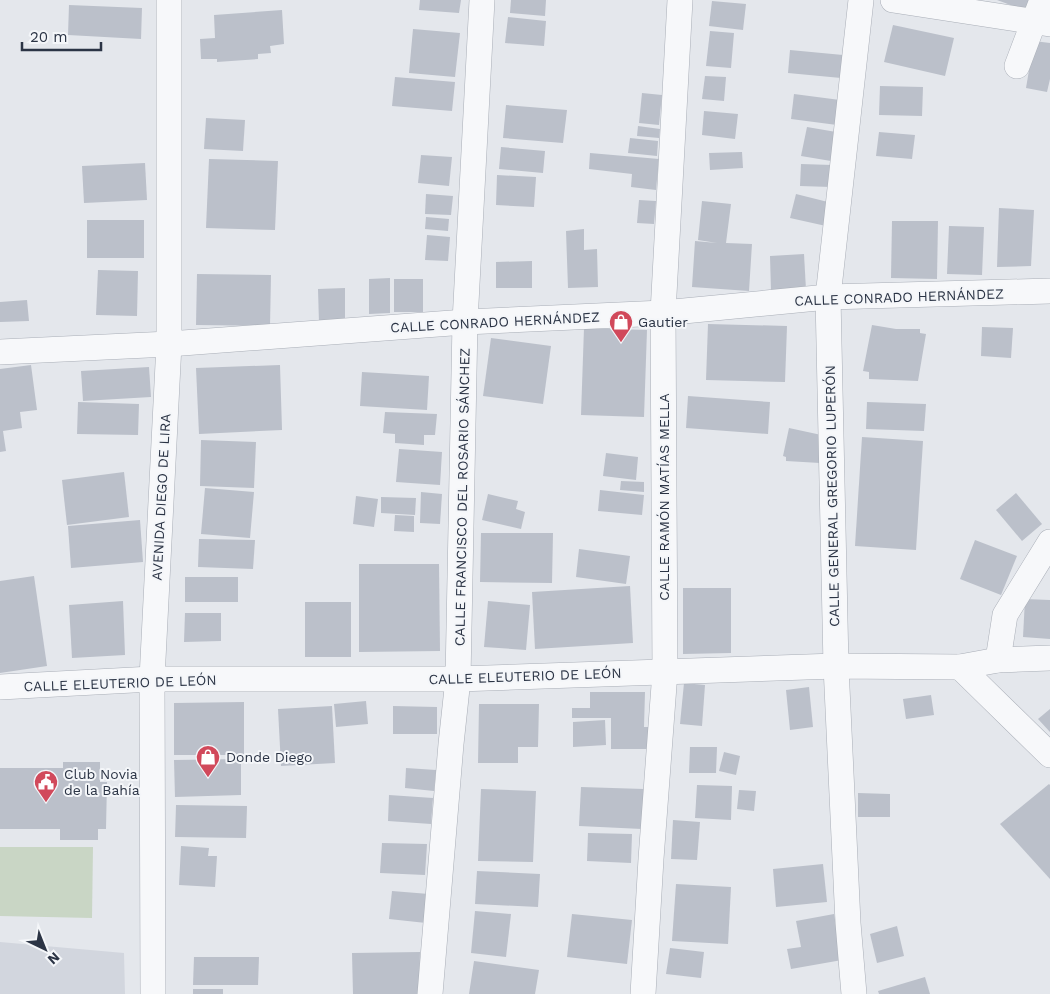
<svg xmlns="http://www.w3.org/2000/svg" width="1050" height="994" font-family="'Work Sans',sans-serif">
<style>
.built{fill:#d2d6de}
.green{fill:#c9d6c5}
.building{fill:#bbc0ca}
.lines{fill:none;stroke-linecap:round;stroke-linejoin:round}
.street-casing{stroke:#a9aeb7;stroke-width:26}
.street{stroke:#f7f8fa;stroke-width:25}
.labels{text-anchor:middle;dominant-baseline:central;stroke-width:4;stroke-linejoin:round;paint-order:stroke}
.street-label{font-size:14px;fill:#2b3445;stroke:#f4f6f9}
.poi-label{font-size:14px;fill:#2b3445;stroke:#f4f6f9;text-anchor:start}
</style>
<rect width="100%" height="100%" fill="#e4e7ec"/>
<!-- built -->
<polygon class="built" points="0,942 124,953 125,994 0,994"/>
<!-- green -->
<polygon class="green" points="0,847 93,847 92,918 0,916"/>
<!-- building -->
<g class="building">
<polygon points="420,0 461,0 459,13 419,10"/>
<polygon points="511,0 546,0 545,16 510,13"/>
<polygon points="997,0 1034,0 1030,12"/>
<polygon points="712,1 746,4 743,30 709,26"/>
<polygon points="69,5 142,8 141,39 68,35"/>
<polygon points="282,10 284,44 270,46 271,53 258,54 258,59 217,62 217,59 201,59 200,39 215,38 214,15"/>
<polygon points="508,17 546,21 544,46 505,43"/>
<polygon points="893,25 954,38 945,76 884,62"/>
<polygon points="413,29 460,33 455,77 409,73"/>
<polygon points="710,31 734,33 731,68 706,66"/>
<polygon points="1034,41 1050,43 1050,79 1047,92 1026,88"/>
<polygon points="790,50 843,55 841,78 788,73"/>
<polygon points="705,76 726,77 724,101 702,99"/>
<polygon points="395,77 455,82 452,111 392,106"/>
<polygon points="880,86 923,87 922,116 879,115"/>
<polygon points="642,93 662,95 659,125 639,123"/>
<polygon points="794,94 840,100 837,125 791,119"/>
<polygon points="506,105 567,110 563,143 503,138"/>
<polygon points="704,111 738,114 735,139 702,135"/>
<polygon points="206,118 245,120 243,151 204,149"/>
<polygon points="638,126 660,129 659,138 637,136"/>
<polygon points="807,127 842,133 837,162 801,156"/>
<polygon points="879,132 915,135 912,159 876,156"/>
<polygon points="630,138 658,141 657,156 628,153"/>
<polygon points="501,147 545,151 543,173 499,169"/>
<polygon points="742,152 743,168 710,170 709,153"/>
<polygon points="590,153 659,159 656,190 631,187 632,174 589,169"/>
<polygon points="421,155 452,157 449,186 418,183"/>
<polygon points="209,159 278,161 275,230 206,228"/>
<polygon points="145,163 147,200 84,203 82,166"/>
<polygon points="801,164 832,165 831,187 800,186"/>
<polygon points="497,175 536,177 534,207 496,205"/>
<polygon points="426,194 453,196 451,215 425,214"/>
<polygon points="796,194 832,203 826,226 790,218"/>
<polygon points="639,200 656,201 654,224 637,223"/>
<polygon points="702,201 731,204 726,243 752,244 749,291 692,287 695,241 717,243 698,240"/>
<polygon points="999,208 1034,210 1031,266 997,267"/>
<polygon points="426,217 449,219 448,231 425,229"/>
<rect x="87" y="220" width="57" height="38"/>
<polygon points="892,221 938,221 937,279 891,278"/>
<polygon points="949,226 984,227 982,275 947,274"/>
<polygon points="584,229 584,250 597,249 598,287 568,288 566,231"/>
<polygon points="427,235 450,237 448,261 425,260"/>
<polygon points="804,254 806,290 771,291 770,256"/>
<polygon points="532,261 532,288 496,288 496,262"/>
<polygon points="98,270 138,271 137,316 96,315"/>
<polygon points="197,274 271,275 270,326 196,325"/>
<polygon points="390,278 390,313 369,314 369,279"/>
<rect x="394" y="279" width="29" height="33"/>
<polygon points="345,288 345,323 319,323 318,289"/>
<polygon points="27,300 29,321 0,322 0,302"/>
<polygon points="708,324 787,326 785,382 706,380"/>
<polygon points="872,325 896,329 920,329 920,333 926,334 918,381 869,379 869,372 863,371"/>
<polygon points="982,327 1013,328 1011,358 981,356"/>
<polygon points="584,328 647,330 644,417 581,415"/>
<polygon points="491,338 551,346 543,404 483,396"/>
<polygon points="31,365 37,410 20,412 22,428 3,431 6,451 0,452 0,369"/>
<polygon points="280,365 282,430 199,434 196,368"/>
<polygon points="149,367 151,397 83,401 81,371"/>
<polygon points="362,372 429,376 427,410 360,406"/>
<polygon points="688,396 770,402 768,434 686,428"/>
<polygon points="78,402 139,404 138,435 77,434"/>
<polygon points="867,402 926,404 924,431 866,429"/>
<polygon points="385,412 437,414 435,435 424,435 424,445 395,443 395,434 383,433"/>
<polygon points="789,428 826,436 820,463 786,461 786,457 783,456"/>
<polygon points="862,437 923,441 916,550 855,546"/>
<polygon points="201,440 256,442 254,488 200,486"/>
<polygon points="399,449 442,452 440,485 396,482"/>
<polygon points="606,453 638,457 636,480 603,476"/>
<polygon points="124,472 129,517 67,525 62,480"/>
<polygon points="621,481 644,482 644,492 620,490"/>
<polygon points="205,488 254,492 250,538 201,534"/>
<polygon points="600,490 644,495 642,515 598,511"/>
<polygon points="421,492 442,494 440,524 420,523"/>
<polygon points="1016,493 1042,524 1022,541 996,510"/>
<polygon points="488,494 518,501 516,509 525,512 521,529 482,520"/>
<polygon points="356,496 378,499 374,527 353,524"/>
<polygon points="381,497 416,498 415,515 381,513"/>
<polygon points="395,515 414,516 414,532 394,531"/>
<polygon points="140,520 143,562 71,568 68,526"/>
<polygon points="481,533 553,533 552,583 480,582"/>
<polygon points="199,539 255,540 253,569 198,567"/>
<polygon points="975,540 1017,556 1001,595 960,579"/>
<polygon points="579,549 630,556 626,584 576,577"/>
<polygon points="359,564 439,564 440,651 359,652"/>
<polygon points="34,576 47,666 0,673 0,581"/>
<rect x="185" y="577" width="53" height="25"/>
<polygon points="630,586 633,643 535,649 532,592"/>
<polygon points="683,588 731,588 731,653 683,654"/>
<polygon points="1025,599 1050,600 1050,639 1023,637"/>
<polygon points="123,601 125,655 72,658 69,605"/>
<polygon points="488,601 530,605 526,650 484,647"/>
<rect x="305" y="602" width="46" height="55"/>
<polygon points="185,613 221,613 221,641 184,642"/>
<polygon points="684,683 705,685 702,726 680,724"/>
<polygon points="809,687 813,727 790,730 786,690"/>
<polygon points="590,692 645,692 644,727 649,727 649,749 611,749 611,718 572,718 572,708 590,708"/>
<polygon points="931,695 934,715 906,719 903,699"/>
<polygon points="366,701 368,724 336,727 334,704"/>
<polygon points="244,702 244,755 174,755 174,703"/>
<polygon points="479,704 539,704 538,747 518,747 518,763 478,763"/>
<polygon points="332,706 335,763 281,766 278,709"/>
<polygon points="393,706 437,707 437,734 393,734"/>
<polygon points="1050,709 1050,732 1038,719"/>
<polygon points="605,720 606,745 573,747 573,722"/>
<polygon points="690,747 717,747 716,773 689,773"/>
<polygon points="724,752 740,756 736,775 719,771"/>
<polygon points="241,759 241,795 175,797 174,760"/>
<polygon points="63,762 100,762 100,782 107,782 106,829 98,829 98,840 60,840 60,829 0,829 0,768 63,768"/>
<polygon points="406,768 436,770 434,791 405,788"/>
<polygon points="1049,784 1050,785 1050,879 1000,824"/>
<polygon points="697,785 732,786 731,820 695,818"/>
<polygon points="581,787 644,789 642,829 579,826"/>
<polygon points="481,789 536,791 533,862 478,861"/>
<polygon points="739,790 756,791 754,811 737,809"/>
<polygon points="858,793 890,794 890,817 858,817"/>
<polygon points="389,795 433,798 431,824 388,821"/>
<polygon points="176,805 247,806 246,838 175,837"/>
<polygon points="673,820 700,822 697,860 671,859"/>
<polygon points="588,833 632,834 631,863 587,861"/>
<polygon points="382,843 427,844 425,875 380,873"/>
<polygon points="181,846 209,848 208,856 217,856 215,887 179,885"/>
<polygon points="823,864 827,902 776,907 773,869"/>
<polygon points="477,871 540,874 538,907 475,904"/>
<polygon points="676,884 731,887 728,944 672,941"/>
<polygon points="392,891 429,894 426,923 389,919"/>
<polygon points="475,911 511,914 506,957 471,953"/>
<polygon points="572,914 632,920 627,964 567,957"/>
<polygon points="834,914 842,960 791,969 787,949 801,947 796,921"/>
<polygon points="897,926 904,956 877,963 870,934"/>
<polygon points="670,948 704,952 701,978 666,974"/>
<polygon points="420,952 419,994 353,994 352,953"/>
<polygon points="194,957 259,957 258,985 193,985"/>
<polygon points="474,961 539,970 535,994 469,994"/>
<polygon points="925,977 930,994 879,994 878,991"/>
<rect x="193" y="989" width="30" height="5"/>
</g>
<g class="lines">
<!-- street casing -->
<g class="street-casing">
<g id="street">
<polyline points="893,0 1050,24"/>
<polyline points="1017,66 1042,0"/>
<polyline points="0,352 169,344 465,322 663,313 828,297 1050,291"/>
<polyline points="998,660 1005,615 1050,542"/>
<polyline points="960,667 1050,755"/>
<polyline points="0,687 152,679 458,679 836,666 960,667 998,660 1050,658"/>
<polyline points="153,994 152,679 169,344 169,0"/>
<polyline points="430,994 451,744 458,679 465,322 482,0"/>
<polyline points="643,994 651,859 665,672 663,313 680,0"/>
<polyline points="854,994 848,923 836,666 828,297 861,0"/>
</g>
</g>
<!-- street -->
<use href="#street" class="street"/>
</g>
<!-- icons -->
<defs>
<g id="shop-pin" transform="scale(1.25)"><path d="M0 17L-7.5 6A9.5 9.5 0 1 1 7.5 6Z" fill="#d1495b" stroke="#f4f6f9"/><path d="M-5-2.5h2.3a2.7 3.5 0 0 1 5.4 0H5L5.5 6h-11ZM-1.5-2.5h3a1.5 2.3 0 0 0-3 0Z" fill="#fff"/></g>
<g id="civic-pin" transform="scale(1.25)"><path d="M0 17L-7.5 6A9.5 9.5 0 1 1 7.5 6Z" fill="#d1495b" stroke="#f4f6f9"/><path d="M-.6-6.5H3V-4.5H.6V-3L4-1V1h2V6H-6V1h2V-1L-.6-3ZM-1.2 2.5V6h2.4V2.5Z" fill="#fff"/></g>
</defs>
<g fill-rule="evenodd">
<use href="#shop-pin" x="621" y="322"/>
<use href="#shop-pin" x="208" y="757"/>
<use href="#civic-pin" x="46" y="782"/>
</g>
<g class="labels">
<!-- street labels -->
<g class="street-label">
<text transform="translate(899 297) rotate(-2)">CALLE CONRADO HERNÁNDEZ</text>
<text transform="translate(495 322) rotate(-3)">CALLE CONRADO HERNÁNDEZ</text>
<text transform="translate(832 496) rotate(-91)">CALLE GENERAL GREGORIO LUPERÓN</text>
<text transform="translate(161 497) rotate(-87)">AVENIDA DIEGO DE LIRA</text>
<text transform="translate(462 497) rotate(-89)">CALLE FRANCISCO DEL ROSARIO SÁNCHEZ</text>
<text transform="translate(664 497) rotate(-90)">CALLE RAMÓN MATÍAS MELLA</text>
<text transform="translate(525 676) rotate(-2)">CALLE ELEUTERIO DE LEÓN</text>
<text transform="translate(120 683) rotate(-2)">CALLE ELEUTERIO DE LEÓN</text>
</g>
<!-- poi labels -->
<g class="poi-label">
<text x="638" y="322">Gautier</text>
<text x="226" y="757">Donde Diego</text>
<text x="64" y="774">Club Novia<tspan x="64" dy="16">de la Bahía</tspan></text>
</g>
</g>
<!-- north arrow -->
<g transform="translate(45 949) rotate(137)" stroke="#f4f6f9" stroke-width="4" paint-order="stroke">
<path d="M0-4L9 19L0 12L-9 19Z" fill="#2b3445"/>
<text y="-8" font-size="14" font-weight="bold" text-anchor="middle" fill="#2b3445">N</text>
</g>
<!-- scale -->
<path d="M22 42v8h79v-8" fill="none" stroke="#2b3445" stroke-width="2.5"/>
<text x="30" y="42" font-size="15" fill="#2b3445" stroke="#f4f6f9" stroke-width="4" paint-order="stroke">20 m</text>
</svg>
